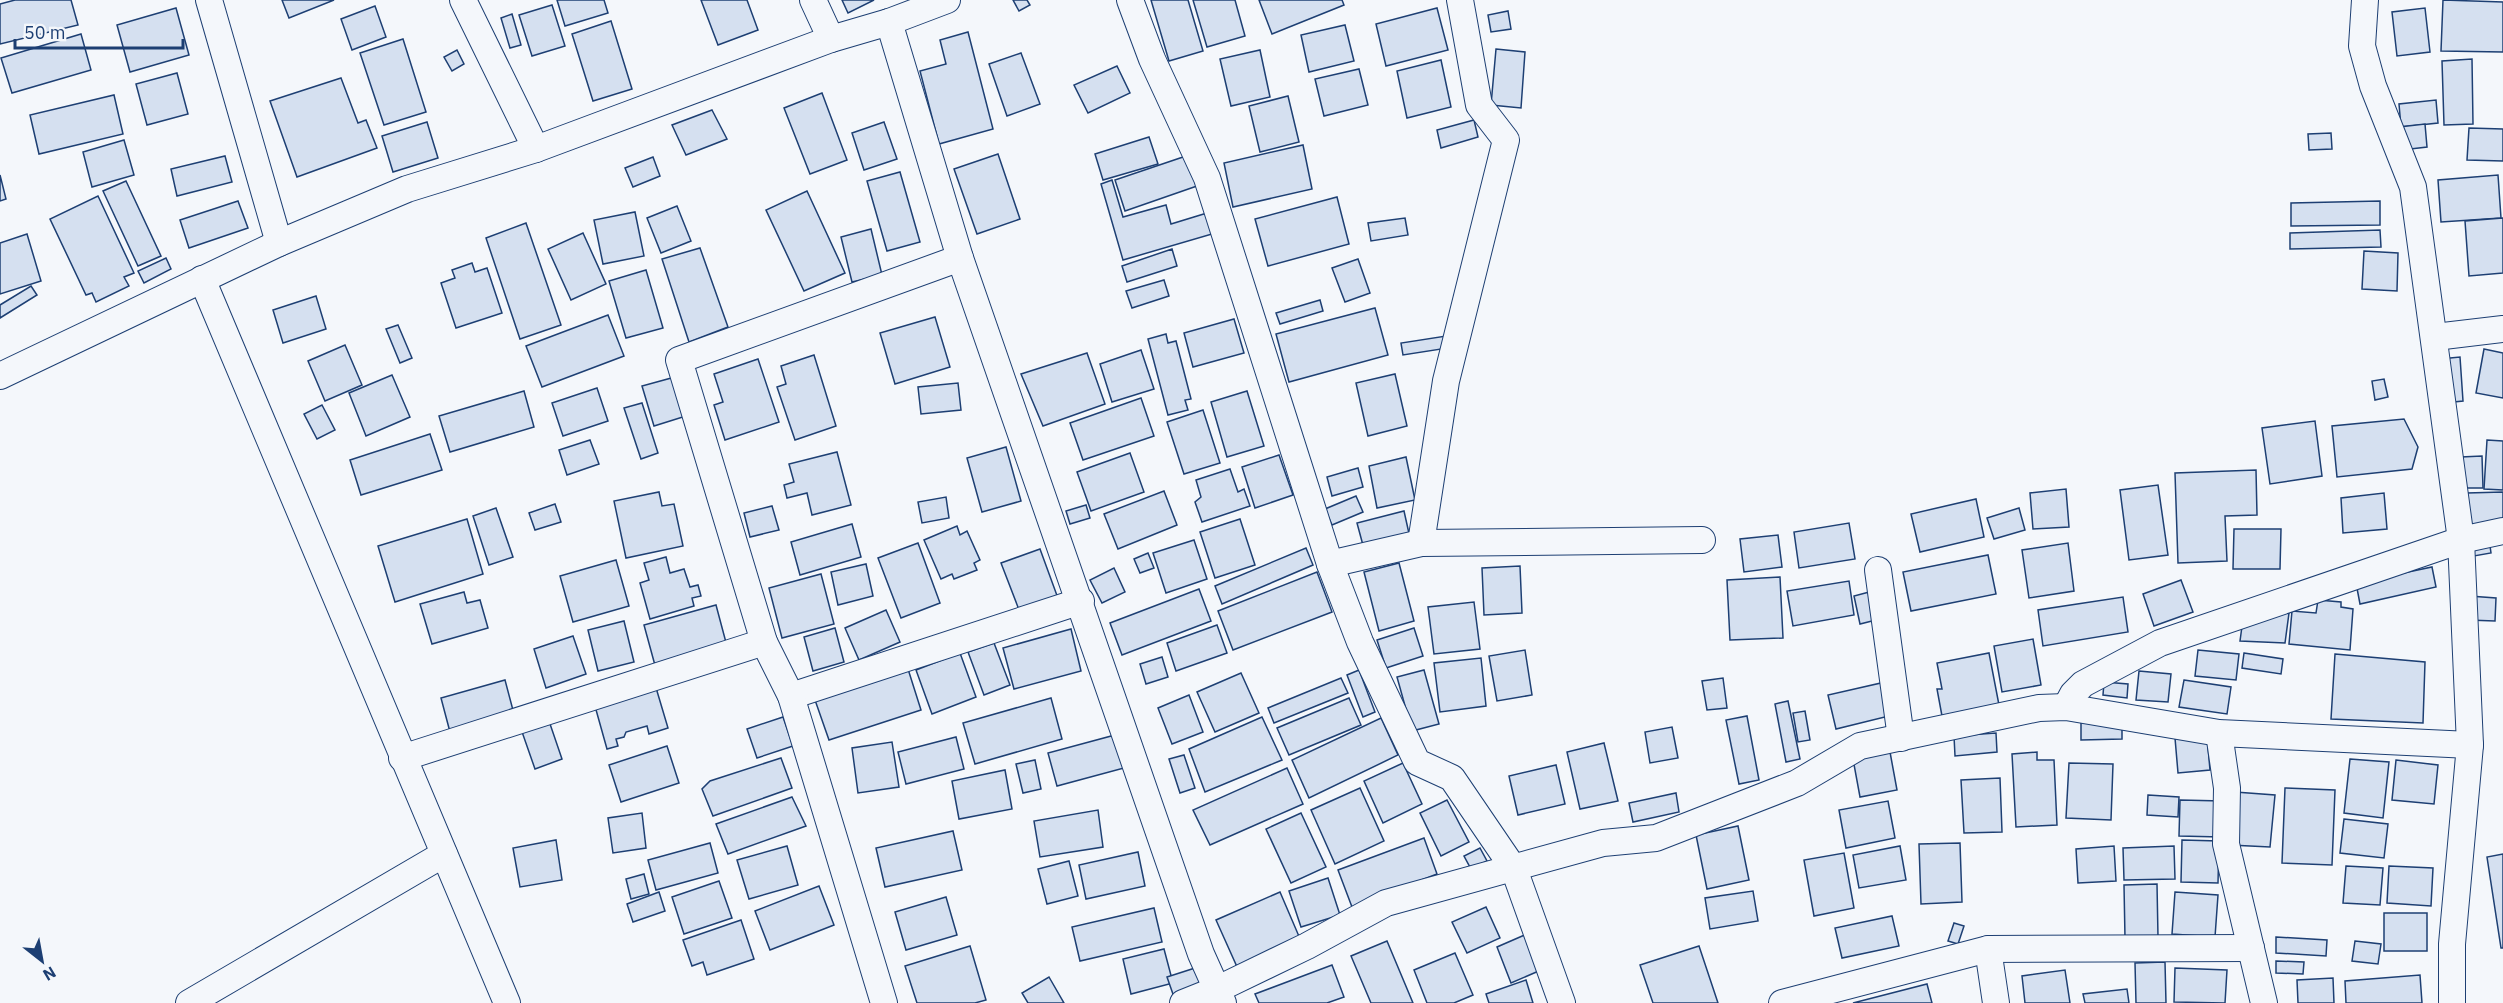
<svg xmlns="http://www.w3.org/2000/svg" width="2503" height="1003" font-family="'IBM Plex Sans',sans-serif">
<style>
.building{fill:#d5e0f0;stroke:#1d3f73;stroke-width:1.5}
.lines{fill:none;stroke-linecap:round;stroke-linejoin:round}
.minor-casing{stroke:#1d3f73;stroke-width:28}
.minor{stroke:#f4f7fb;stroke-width:26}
</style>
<rect width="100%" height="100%" fill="#f4f7fb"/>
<!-- building -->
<g class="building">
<polygon points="15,0 71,0 78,25 0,44 0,4"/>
<polygon points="282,0 334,0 289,18"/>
<polygon points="557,0 604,0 608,13 565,26"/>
<polygon points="701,0 747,0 758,30 718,45"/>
<polygon points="842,0 874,0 848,13"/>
<polygon points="1013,0 1027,0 1030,5 1019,11"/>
<polygon points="1151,0 1188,0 1203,51 1169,61"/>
<polygon points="1193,0 1235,0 1245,36 1207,47"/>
<polygon points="1259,0 1342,0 1344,5 1272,34"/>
<polygon points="2443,0 2503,2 2503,52 2441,51"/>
<polygon points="552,5 565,46 532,56 519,15"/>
<polygon points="375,6 386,37 352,50 341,19"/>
<polygon points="176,8 189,55 130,72 117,25"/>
<polygon points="1437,8 1448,50 1386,66 1376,24"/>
<polygon points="2425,8 2430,52 2397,56 2392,12"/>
<polygon points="1508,11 1511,29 1491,32 1488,15"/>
<polygon points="512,14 521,45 510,48 501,18"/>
<polygon points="611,21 632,89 593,101 572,34"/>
<polygon points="1345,25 1354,61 1309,72 1301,35"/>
<polygon points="968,32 993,129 939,144 920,71 946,64 940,40"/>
<polygon points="81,34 91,70 12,93 1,58"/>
<polygon points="403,39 426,112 384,125 360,53"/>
<polygon points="1496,49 1525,52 1521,108 1491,105"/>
<polygon points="457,50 464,64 452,71 444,57"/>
<polygon points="1260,50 1270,97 1231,106 1220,59"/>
<polygon points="1021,53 1040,104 1007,116 989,64"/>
<polygon points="2472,59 2473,124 2444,125 2442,61"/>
<polygon points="1441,60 1451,107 1407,118 1397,71"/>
<polygon points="1117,66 1130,93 1088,113 1074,85"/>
<polygon points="1359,69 1368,105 1324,116 1315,79"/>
<polygon points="177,73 188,114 147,125 136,84"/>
<polygon points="341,78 358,123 366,120 377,148 297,177 270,101"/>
<polygon points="822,93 847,160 810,174 784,108"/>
<polygon points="114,95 123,134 39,154 30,115"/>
<polygon points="1288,96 1299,142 1260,152 1249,106"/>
<polygon points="2436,100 2438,123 2401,127 2399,104"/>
<polygon points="712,110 727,139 686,155 672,125"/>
<polygon points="1474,120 1478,137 1441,148 1437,130"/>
<polygon points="427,122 438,158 393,172 382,136"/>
<polygon points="884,122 897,159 864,170 852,133"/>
<polygon points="2425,124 2427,147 2402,150 2399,127"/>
<polygon points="2469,128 2503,129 2503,161 2467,160"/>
<polygon points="2331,133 2332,149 2309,150 2308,134"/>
<polygon points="1149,137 1158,164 1103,180 1095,154"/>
<polygon points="124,140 134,175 92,187 83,152"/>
<polygon points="1303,145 1312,189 1233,207 1224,163"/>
<polygon points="998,154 1020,219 977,234 954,169"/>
<polygon points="225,156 232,182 177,196 171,169"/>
<polygon points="1186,156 1197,186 1125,211 1115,180"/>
<polygon points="653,157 660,176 633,187 625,168"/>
<polygon points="900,172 920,242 887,251 867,181"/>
<polygon points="0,175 6,199 0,201"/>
<polygon points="2498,175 2501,218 2441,222 2438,180"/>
<polygon points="1112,180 1123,217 1166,205 1171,224 1207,213 1212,234 1123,260 1101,184"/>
<polygon points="126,181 161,256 138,266 103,191"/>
<polygon points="807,191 845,273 804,291 766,210"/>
<polygon points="98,196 134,273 124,277 129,286 96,302 92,293 86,295 50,219"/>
<polygon points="1337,197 1349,244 1268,266 1255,219"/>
<polygon points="238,201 248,228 189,248 180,220"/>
<polygon points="2380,201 2380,225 2291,226 2291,203"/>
<polygon points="677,206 691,241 661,253 647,218"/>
<polygon points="635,212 644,256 603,264 594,220"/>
<polygon points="1405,218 1408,235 1371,241 1368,223"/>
<polygon points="2503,218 2503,273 2469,276 2465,221"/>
<polygon points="526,223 561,325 520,339 486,238"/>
<polygon points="871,229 882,275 852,282 841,237"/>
<polygon points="2380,230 2381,247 2290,249 2290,233"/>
<polygon points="583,233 606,284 571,300 548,249"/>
<polygon points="27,234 41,281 0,294 0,243"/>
<polygon points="700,248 728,327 689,342 662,259"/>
<polygon points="1172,249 1177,266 1127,282 1122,266"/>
<polygon points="2364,251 2398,253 2397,291 2362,289"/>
<polygon points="166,258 171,269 144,283 138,271"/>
<polygon points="1358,259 1370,293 1345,302 1332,268"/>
<polygon points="472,263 475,272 487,268 502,313 456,328 441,283 455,278 452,270"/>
<polygon points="646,270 663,328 626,338 609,281"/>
<polygon points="1164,280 1169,296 1132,308 1126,291"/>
<polygon points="31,286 37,295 0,318 0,305"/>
<polygon points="316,296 326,329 283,343 273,310"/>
<polygon points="1320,300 1323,311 1280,324 1276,313"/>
<polygon points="1375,308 1388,355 1289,382 1276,334"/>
<polygon points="608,315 624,356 542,387 526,346"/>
<polygon points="935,317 950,367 895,384 880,333"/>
<polygon points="1234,319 1244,353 1193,367 1184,333"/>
<polygon points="398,325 412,358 400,363 386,329"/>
<polygon points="1166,334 1168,343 1176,341 1191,399 1185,400 1188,410 1168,415 1148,339"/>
<polygon points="1446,336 1448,348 1403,355 1401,343"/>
<polygon points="345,345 362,385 325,401 308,361"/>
<polygon points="2484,349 2503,353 2503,398 2476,393"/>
<polygon points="1141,350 1154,389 1112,402 1100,364"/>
<polygon points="1087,353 1105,404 1043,426 1021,374"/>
<polygon points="814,355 836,426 795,440 777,387 786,384 781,366"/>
<polygon points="2460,357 2463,401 2444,403 2440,359"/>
<polygon points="758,359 779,422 725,440 714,405 723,402 714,374"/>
<polygon points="1395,374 1407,426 1368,436 1356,383"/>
<polygon points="392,375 410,417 366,436 349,393"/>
<polygon points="675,377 686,416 654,426 642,386"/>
<polygon points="2384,379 2388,397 2375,400 2372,381"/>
<polygon points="958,383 961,410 921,414 918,387"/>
<polygon points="597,388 608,421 563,436 552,403"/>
<polygon points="524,391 534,427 450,452 439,416"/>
<polygon points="1247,391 1264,446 1227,457 1211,402"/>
<polygon points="1141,398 1154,436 1083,460 1070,423"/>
<polygon points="642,403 658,453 641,459 624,408"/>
<polygon points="322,405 335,430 317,439 304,414"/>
<polygon points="1203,410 1220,463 1184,474 1167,422"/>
<polygon points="2404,419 2418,447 2412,469 2337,477 2332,426"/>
<polygon points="2315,421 2322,476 2270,484 2262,428"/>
<polygon points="430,434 442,470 361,495 350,460"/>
<polygon points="590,440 599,464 567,475 559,450"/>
<polygon points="2487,440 2503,441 2503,490 2484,489"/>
<polygon points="1006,447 1021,501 982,512 967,458"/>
<polygon points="837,452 851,505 812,515 807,493 787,498 784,485 794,482 789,464"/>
<polygon points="1130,453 1144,492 1091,511 1077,472"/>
<polygon points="1279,455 1293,495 1255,508 1242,467"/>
<polygon points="2482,456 2483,488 2462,488 2461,457"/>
<polygon points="1406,457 1415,500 1377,508 1369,466"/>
<polygon points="1358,468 1363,487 1332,496 1327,477"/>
<polygon points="1230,469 1238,492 1244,489 1250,506 1202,522 1195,502 1201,497 1196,480"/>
<polygon points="2256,470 2257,515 2225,516 2227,561 2178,563 2175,473"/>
<polygon points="2158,485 2168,555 2129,560 2120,490"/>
<polygon points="2066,489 2069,527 2033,529 2030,493"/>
<polygon points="1164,491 1177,525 1118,549 1104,514"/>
<polygon points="659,492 662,506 674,504 683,546 626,558 614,501"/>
<polygon points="2503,492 2503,524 2467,525 2467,493"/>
<polygon points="2384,493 2387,529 2343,533 2341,498"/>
<polygon points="1356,496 1363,512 1332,525 1325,509"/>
<polygon points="946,497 949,518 922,523 918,502"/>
<polygon points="1976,499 1984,537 1920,552 1911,514"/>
<polygon points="555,504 561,522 535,530 529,513"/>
<polygon points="1086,505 1090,518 1070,524 1066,511"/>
<polygon points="772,506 779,530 750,537 744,513"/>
<polygon points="496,508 513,557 489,565 473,516"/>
<polygon points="2019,508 2025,530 1994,539 1987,518"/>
<polygon points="1404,511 1410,538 1364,549 1357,523"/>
<polygon points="467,519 483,574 395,602 378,546"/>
<polygon points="1240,519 1255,565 1215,578 1200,532"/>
<polygon points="1849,523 1855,559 1799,568 1794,532"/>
<polygon points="852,524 861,557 800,575 791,542"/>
<polygon points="957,526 960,535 967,531 980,560 974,563 977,570 954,579 952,574 941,579 924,540"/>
<polygon points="2234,529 2281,529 2280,569 2233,569"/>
<polygon points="1778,535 1782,567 1744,572 1740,539"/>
<polygon points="2489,539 2491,553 2474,556 2472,542"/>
<polygon points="1194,540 1207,579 1166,593 1153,553"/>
<polygon points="918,543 940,603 901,618 878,558"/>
<polygon points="2068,543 2074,591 2029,598 2022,550"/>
<polygon points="1306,548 1313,565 1222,604 1215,586"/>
<polygon points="1040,549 1059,601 1021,615 1001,563"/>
<polygon points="1148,553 1154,568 1140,573 1134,559"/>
<polygon points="1988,555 1996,594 1911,611 1903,572"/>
<polygon points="666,557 670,573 684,569 690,587 698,585 701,596 692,598 694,606 650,619 640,583 649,580 644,563"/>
<polygon points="616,560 629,606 573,622 560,576"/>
<polygon points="1399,563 1414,621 1379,631 1364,572"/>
<polygon points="866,564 873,596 838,605 831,572"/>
<polygon points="1520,566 1522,613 1484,615 1482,568"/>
<polygon points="2432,567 2436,587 2360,604 2356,583"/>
<polygon points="1114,568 1125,592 1102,603 1090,580"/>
<polygon points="1317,572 1332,612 1233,650 1218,611"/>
<polygon points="821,574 834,624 782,638 769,588"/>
<polygon points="1780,577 1783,638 1730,640 1727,580"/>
<polygon points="2181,580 2193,612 2154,626 2143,594"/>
<polygon points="1849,581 1854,615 1793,626 1787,591"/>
<polygon points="1199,589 1211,621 1122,655 1110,623"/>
<polygon points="1873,591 1880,619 1860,624 1854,596"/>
<polygon points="464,592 467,603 480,600 488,628 432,644 420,604"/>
<polygon points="2469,596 2496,598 2495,621 2468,620"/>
<polygon points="2123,597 2128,632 2043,646 2038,610"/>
<polygon points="2318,600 2341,602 2341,607 2353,609 2350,650 2289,644 2292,611 2316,613"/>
<polygon points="1474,602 1480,649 1434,654 1428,607"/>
<polygon points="716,605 728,650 656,669 644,625"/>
<polygon points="886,610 900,642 859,660 845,628"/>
<polygon points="2267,611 2289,613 2285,643 2240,641 2243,619"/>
<polygon points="624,621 634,662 598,671 588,630"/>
<polygon points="1217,625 1227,653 1176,671 1167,643"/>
<polygon points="835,628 844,662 813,671 804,637"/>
<polygon points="1414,628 1423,656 1386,668 1377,640"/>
<polygon points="1071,629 1081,671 1014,689 1003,648"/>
<polygon points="573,636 586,674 546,688 534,649"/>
<polygon points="2033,639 2041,685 2002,692 1994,646"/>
<polygon points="994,643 1010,685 984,695 968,652"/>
<polygon points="1525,650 1532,695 1497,701 1489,656"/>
<polygon points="2198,650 2239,654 2236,680 2195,676"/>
<polygon points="960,653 976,697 932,714 916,670"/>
<polygon points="1989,653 1999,705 1942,716 1937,689 1942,689 1937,663"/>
<polygon points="2244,653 2283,659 2281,674 2242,668"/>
<polygon points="2335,654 2425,662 2423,723 2331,719"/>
<polygon points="1162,657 1168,677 1146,684 1140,664"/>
<polygon points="1481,658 1486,706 1440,712 1434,663"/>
<polygon points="908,669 921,710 829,740 815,700"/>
<polygon points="1359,670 1375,712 1363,717 1347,675"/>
<polygon points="1424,670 1439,724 1412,731 1397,677"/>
<polygon points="2139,671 2171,674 2168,702 2136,700"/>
<polygon points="1241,673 1259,713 1215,732 1197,692"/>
<polygon points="1341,678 1348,693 1274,723 1268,708"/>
<polygon points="1723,678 1727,708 1707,710 1702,681"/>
<polygon points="505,680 514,714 450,732 441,698"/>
<polygon points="2184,680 2231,687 2227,714 2179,707"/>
<polygon points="654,681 668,728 649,734 647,726 626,732 624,737 616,739 618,746 607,749 593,699"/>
<polygon points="2104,682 2128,684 2127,698 2103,695"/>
<polygon points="1881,683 1889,716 1836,729 1828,695"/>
<polygon points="1189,695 1203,732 1172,744 1158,708"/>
<polygon points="1051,698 1062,739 975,764 963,723"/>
<polygon points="1349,698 1361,725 1289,755 1277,728"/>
<polygon points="1788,701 1800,759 1786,762 1775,704"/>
<polygon points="1805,711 1810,740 1798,742 1793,713"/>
<polygon points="1747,716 1759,780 1739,784 1726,720"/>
<polygon points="783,717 793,746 757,758 747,729"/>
<polygon points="1262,717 1282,760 1205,792 1189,749"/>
<polygon points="548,718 562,759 535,769 521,729"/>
<polygon points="1381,718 1398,755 1309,798 1292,760"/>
<polygon points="2122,721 2122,739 2081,740 2081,722"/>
<polygon points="1672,727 1678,758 1650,763 1645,732"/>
<polygon points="1996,733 1997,752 1955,756 1954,736"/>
<polygon points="1115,735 1124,768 1057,786 1048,753"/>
<polygon points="2207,736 2210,770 2178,773 2175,738"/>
<polygon points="956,737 964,769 906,784 898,752"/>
<polygon points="892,742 899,787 858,793 852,748"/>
<polygon points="1604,743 1618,801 1580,809 1567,752"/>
<polygon points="667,746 679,783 621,802 609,765"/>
<polygon points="1890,752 1897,790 1860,797 1853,759"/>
<polygon points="2037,752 2037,760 2054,760 2057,825 2016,827 2012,754"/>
<polygon points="1184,755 1195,788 1180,793 1169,759"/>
<polygon points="781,758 792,788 713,816 702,789 710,781"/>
<polygon points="2350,759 2389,762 2383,818 2344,813"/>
<polygon points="1035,760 1041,789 1023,793 1016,764"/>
<polygon points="2396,760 2438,765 2434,804 2392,800"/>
<polygon points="1403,763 1422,804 1383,823 1364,781"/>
<polygon points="2069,763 2113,764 2111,820 2066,818"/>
<polygon points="1556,765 1565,804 1518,815 1509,776"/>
<polygon points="1287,768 1303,804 1210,845 1193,810"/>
<polygon points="1005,770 1012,809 959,819 952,781"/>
<polygon points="2000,778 2002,832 1964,833 1961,780"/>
<polygon points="1360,788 1384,841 1335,864 1311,810"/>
<polygon points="2285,788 2335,790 2332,865 2282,863"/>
<polygon points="2235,792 2275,795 2270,847 2230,845"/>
<polygon points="1676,793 1679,812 1633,822 1629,803"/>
<polygon points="2148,795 2179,797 2178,817 2147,815"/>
<polygon points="792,797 806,826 728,854 716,824"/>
<polygon points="1447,800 1469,842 1441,856 1420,813"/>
<polygon points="2180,800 2222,801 2221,837 2179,836"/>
<polygon points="1888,801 1895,838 1846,848 1839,810"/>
<polygon points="1098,810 1103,847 1040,857 1034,821"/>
<polygon points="642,813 646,848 613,853 608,818"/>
<polygon points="1301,813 1326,867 1291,883 1266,829"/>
<polygon points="2344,819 2388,824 2384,858 2340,853"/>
<polygon points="1738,826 1749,880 1707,889 1696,835"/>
<polygon points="953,831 962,870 885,887 876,848"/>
<polygon points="1424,838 1437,874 1352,907 1338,870"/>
<polygon points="556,840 562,880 520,887 513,848"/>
<polygon points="2182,840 2219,841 2218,883 2181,882"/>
<polygon points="710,843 718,873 656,890 648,860"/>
<polygon points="1960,843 1962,902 1921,904 1919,844"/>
<polygon points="787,846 798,885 749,899 737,860"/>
<polygon points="1900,846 1906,880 1859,888 1853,855"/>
<polygon points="2114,846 2116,881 2078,883 2076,849"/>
<polygon points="2174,846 2175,879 2124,880 2123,848"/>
<polygon points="1480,848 1487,861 1471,869 1464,856"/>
<polygon points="1138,852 1145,886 1086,899 1079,865"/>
<polygon points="1844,853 1854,908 1814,916 1804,860"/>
<polygon points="2503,854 2503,948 2501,948 2487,857"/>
<polygon points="1069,861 1078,896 1047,904 1038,869"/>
<polygon points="2346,866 2383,868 2380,905 2343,903"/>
<polygon points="2389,866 2433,868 2431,906 2387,903"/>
<polygon points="644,874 649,894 631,899 626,879"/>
<polygon points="1328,878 1340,915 1301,927 1289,891"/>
<polygon points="719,881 732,918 684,934 672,897"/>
<polygon points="2157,884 2158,937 2125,938 2124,885"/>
<polygon points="819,886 834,925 770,950 755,911"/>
<polygon points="1753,891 1758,921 1710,929 1705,898"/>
<polygon points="659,892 665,911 633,922 627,904"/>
<polygon points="1280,892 1301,941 1238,969 1216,920"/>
<polygon points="2175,892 2218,895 2215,937 2172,934"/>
<polygon points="946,897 957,935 906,950 895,912"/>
<polygon points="1486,907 1500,938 1467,953 1452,922"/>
<polygon points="1154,908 1162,942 1080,961 1072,927"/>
<rect x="2384" y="913" width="43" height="38"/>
<polygon points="1892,916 1899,946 1842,958 1835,928"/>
<polygon points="741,920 754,959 707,975 703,962 692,966 683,940"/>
<polygon points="1954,923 1964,926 1958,944 1948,941"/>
<polygon points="1527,934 1541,970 1511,983 1497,947"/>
<polygon points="2276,937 2327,940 2326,956 2276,953"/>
<polygon points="1387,941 1413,1003 1371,1003 1351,956"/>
<polygon points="2355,941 2381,944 2378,964 2352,961"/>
<polygon points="970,946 986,1000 975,1003 917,1003 905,966"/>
<polygon points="1699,946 1718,1003 1653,1003 1640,965"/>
<polygon points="1164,949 1173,983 1131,994 1123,959"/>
<polygon points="1455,953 1473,995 1454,1003 1427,1003 1414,970"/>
<polygon points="2276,961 2304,962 2303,974 2276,973"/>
<polygon points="2165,962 2166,1003 2136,1003 2135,963"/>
<polygon points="1332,965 1344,997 1327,1003 1259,1003 1255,994"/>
<polygon points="1195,968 1202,988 1174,997 1167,977"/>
<polygon points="2175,968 2227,970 2225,1003 2174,1002"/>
<polygon points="2065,970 2070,1003 2025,1003 2022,976"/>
<polygon points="2420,975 2422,1003 2346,1003 2345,981"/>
<polygon points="1049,977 1064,1003 1028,1003 1022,993"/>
<polygon points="2333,978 2334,1003 2298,1003 2297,980"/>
<polygon points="1526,980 1533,1003 1489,1003 1486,994"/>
<polygon points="1927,984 1932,1003 1853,1003"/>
<polygon points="2127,989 2129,1003 2085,1003 2083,994"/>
</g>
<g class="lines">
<!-- minor casing -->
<g class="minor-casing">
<g id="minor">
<polyline points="209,0 279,243"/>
<polyline points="463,0 536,149"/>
<polyline points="813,0 831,39"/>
<polyline points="1130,0 1152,59 1207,178 1330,564 1360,642 1417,762 1452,778 1514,869 1562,1003"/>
<polyline points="2365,0 2362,46 2373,86 2413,187 2461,540 2470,745 2452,944 2452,1003"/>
<polyline points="889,22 960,258 1201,954 1223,1003"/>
<polyline points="202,279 507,1003"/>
<polyline points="2435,337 2503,329"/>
<polyline points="0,376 279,243 407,189 536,149 831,39 889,22 947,0"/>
<polyline points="1421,543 1446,381 1506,140 1479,105 1460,0"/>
<polyline points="1330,564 1421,543 1702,540"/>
<polyline points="1878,570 1901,738"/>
<polyline points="791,696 1081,601"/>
<polyline points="2066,707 2073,694 2083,684 2160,643 2461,540 2503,531"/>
<polyline points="2219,733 2227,788 2226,844 2264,1003"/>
<polyline points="402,758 764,642"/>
<polyline points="1988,949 1996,1003"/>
<polyline points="189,1003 444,854"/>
<polyline points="884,1003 791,696 764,642 679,360 960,258"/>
<polyline points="1183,1003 1218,989 1307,946 1386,903 1603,843 1656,838 1797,783 1860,746 2039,708 2066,707 2219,733 2470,745"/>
<polyline points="1782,1003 1988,949 2251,948"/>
</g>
</g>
<!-- minor -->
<use href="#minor" class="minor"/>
</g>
<!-- north arrow -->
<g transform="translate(42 961) rotate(149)" stroke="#f4f7fb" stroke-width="4.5" paint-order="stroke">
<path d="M0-4.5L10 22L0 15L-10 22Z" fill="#1d3f73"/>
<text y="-9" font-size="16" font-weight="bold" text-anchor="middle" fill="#1d3f73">N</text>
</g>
<!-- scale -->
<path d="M15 39v9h168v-9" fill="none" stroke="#1d3f73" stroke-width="3"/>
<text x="24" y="39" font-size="18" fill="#1d3f73" stroke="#f4f7fb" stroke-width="4.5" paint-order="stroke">50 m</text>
</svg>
